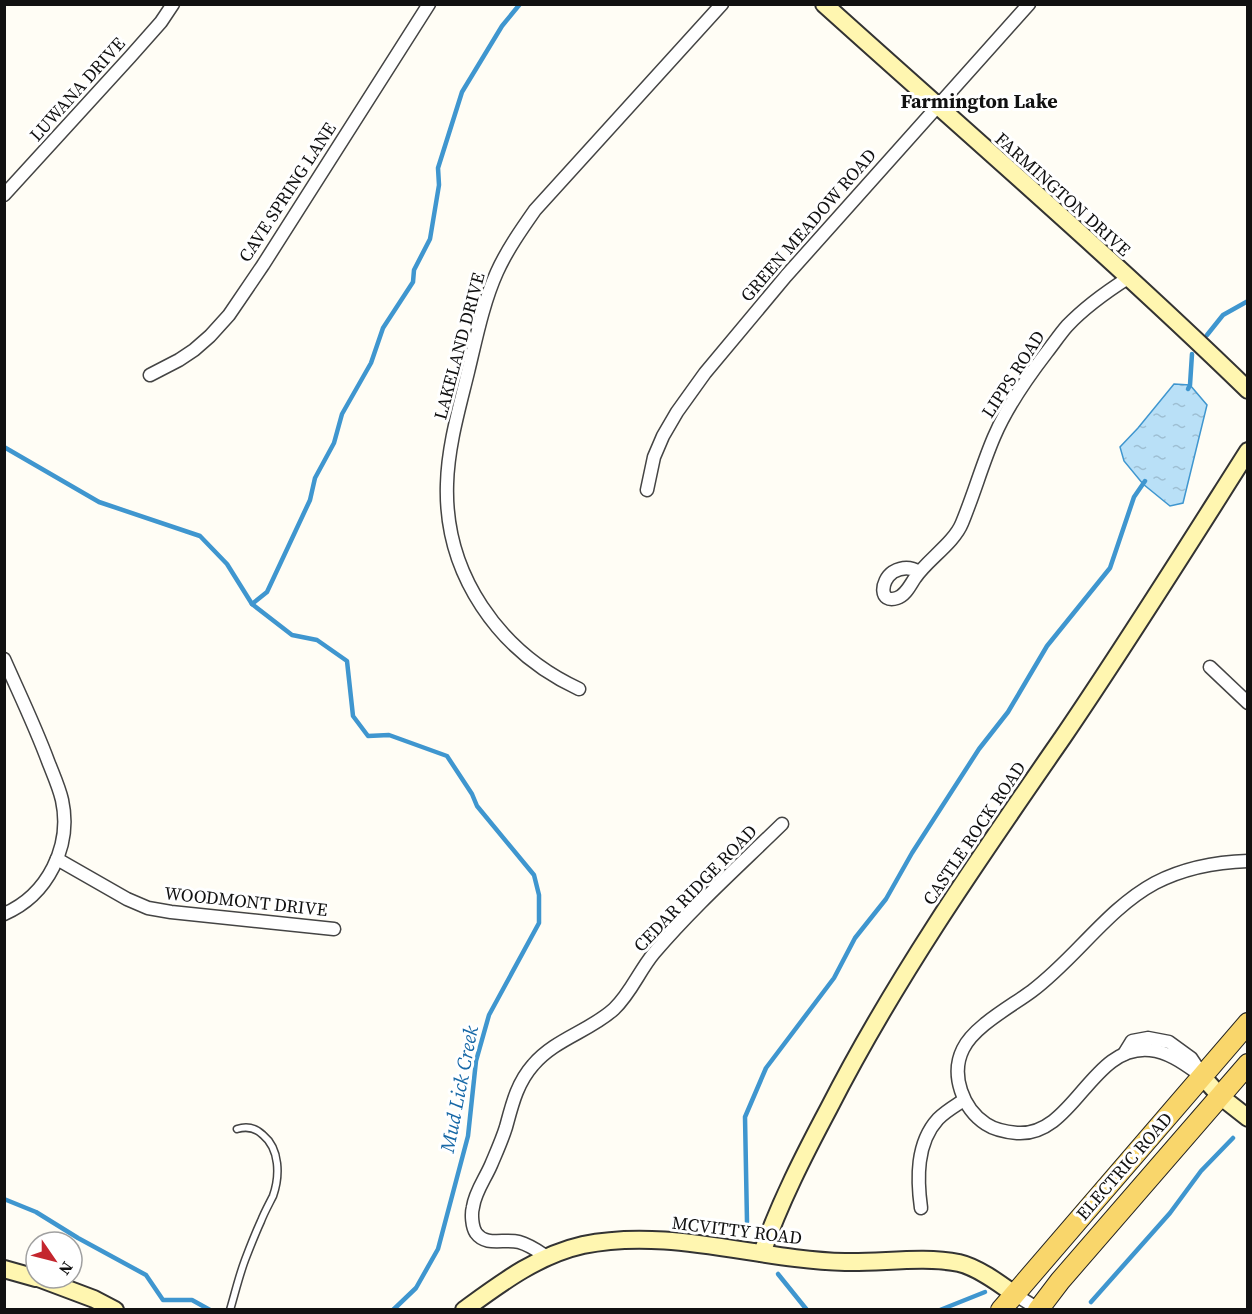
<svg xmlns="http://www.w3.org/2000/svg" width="1252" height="1314" font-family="'Source Serif 4',serif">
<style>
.water{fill:url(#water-ripples);stroke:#3f96cf;stroke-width:1.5}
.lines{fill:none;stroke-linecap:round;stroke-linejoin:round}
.stream{stroke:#3f96cf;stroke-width:4.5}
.lane-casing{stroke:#444;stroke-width:9}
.street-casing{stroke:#444;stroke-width:15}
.secondary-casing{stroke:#333;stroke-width:20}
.primary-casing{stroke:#222;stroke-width:22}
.lane{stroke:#fff;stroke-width:6}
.street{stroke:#fff;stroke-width:12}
.secondary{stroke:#fff6b0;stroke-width:16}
.primary{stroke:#f9d66b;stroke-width:20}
.labels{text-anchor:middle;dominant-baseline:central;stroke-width:6;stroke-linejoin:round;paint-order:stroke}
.street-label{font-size:18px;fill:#111;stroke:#fff}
.neighbourhood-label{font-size:20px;font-weight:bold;fill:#111;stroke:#fff}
.water-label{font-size:20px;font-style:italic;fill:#1768a6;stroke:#fff}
</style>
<defs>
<pattern id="water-ripples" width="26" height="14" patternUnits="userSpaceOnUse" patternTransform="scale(1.5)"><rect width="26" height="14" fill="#b9e0f7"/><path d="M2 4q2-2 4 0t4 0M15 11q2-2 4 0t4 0" fill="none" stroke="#9ebfd3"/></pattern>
</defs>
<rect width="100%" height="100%" fill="#fffdf5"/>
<!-- water -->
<polygon class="water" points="1174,384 1190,385 1207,405 1183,503 1170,506 1143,484 1124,461 1120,447 1138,428"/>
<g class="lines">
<!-- stream -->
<g class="stream">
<polyline points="1207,335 1223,315 1248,301"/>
<polyline points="1188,389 1190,385 1192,354"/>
<polyline points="4,447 99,502 200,536 227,564 252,604 292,635 317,640 347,661 353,716 368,736 389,735 447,756 472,794 477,806 534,875 539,895 539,923 489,1015 476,1061 468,1136 438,1249 416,1288 393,1310"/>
<polyline points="252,604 267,592 310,500 315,478 334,443 342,414 371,363 383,328 413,282 414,270 430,239 439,185 438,168 462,92 502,26 520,4"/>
<polyline points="4,1199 36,1212 78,1238 146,1275 163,1300 192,1300 210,1310"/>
<polyline points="747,1222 745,1117 766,1068 834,978 855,938 886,899 912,853 979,749 1008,712 1047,646 1110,568 1134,497 1145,481"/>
<polyline points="778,1274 807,1310"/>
<polyline points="1091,1302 1170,1213 1201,1171 1233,1138"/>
<polyline points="940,1310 985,1292"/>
</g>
<!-- lane casing -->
<g class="lane-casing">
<path id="lane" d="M230,1310C235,1293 239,1276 245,1260C250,1247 255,1234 261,1221C264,1213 269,1204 273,1196C280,1176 280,1149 263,1135C256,1128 247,1126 237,1129"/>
</g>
<!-- street casing -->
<g class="street-casing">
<g id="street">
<polyline points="4,195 130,57 161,22 173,4"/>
<polyline points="150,375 179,360 194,350 210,336 229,315 263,265 429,4"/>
<polyline points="647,490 654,457 663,436 677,412 705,373 786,276 1029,4"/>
<path d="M919,572C911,567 902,567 893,572C880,581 879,604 897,598C906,595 910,585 915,578C927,560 954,543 962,523C974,494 982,465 994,437C1007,406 1027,378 1047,352C1054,343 1060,334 1067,326C1085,307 1106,292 1128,278"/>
<path d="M4,659C19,693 35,726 48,761C53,774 59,787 62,800C72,846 48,895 4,914"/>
<polyline points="1210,667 1248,703"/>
<path d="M579,689C499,652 444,574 447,484C448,446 459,409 468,372C476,339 483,303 497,272C507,250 521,230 535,210L722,4"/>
<polyline points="57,859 127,899 148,908 171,912 334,929"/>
<polyline points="1124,1054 1132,1041 1148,1038 1169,1042 1191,1058 1199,1070"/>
<path d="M1202,1076C1186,1065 1170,1052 1150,1050C1091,1044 1074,1137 1017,1133C1006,1132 995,1130 986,1124C963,1109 950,1075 963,1049C974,1026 1012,1006 1032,991C1076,958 1107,909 1155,883C1184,868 1216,862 1248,861"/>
<path d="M921,1208C917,1179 916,1143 938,1119C946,1111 955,1106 964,1100"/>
<path d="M547,1257C538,1251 530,1245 519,1242C505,1238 486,1247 476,1233C472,1227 471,1214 473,1207C475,1192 485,1179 491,1165C496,1153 502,1140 506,1127C512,1105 517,1083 533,1065C555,1039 590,1031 614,1009C631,993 639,971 654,953C693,907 739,866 782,824"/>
<polyline points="1014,1294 1040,1310"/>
</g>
</g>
<!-- secondary casing -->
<g class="secondary-casing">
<g id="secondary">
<path d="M824,4C966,132 1111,257 1248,390"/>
<polyline points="1202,1076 1220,1096 1248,1118"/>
<path d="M762,1253C780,1202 804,1155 829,1108C896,977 980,857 1063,737C1127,643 1187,547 1248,451"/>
<polyline points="4,1269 36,1278"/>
<polyline points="38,1278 94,1299 115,1310"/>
<path d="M464,1310C501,1283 538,1255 583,1245C670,1227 758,1260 845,1262C882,1263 923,1256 959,1263C977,1267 999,1283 1014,1294"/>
</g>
</g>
<!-- primary casing -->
<g class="primary-casing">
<g id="primary">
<polyline points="1001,1310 1248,1023"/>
<polyline points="1038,1310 1060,1281 1248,1064"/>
</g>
</g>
<!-- lane -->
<use href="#lane" class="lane"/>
<!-- street -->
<use href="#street" class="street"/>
<!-- secondary -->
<use href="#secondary" class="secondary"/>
<!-- primary -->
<use href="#primary" class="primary"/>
</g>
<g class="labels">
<!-- street labels -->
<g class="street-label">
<text transform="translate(77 89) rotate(-48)">LUWANA DRIVE</text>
<text transform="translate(287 192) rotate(-57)">CAVE SPRING LANE</text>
<text transform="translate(1063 194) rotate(42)">FARMINGTON DRIVE</text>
<text transform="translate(808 225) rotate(-49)">GREEN MEADOW ROAD</text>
<text transform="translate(459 346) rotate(-75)">LAKELAND DRIVE</text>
<text transform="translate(1013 374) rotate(-57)">LIPPS ROAD</text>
<text transform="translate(974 833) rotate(-56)">CASTLE ROCK ROAD</text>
<text transform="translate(695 888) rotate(-46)">CEDAR RIDGE ROAD</text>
<text transform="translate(246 901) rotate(6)">WOODMONT DRIVE</text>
<text transform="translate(1124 1166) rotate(-49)">ELECTRIC ROAD</text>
<text transform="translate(737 1230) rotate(7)">MCVITTY ROAD</text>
</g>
<!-- neighbourhood labels -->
<g class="neighbourhood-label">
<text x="979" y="101">Farmington Lake</text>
</g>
<!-- water labels -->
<g class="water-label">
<text transform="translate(459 1089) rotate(-79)">Mud Lick Creek</text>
</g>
</g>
<!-- border -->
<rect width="1252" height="1314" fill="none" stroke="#111111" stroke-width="12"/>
<!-- north arrow -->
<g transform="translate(54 1260) rotate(125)"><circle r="28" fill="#ffffff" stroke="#a0a0a0" stroke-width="1.5"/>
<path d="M0-4.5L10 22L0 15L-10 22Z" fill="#c4262e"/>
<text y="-9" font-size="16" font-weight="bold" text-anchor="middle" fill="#111111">N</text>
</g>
</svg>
